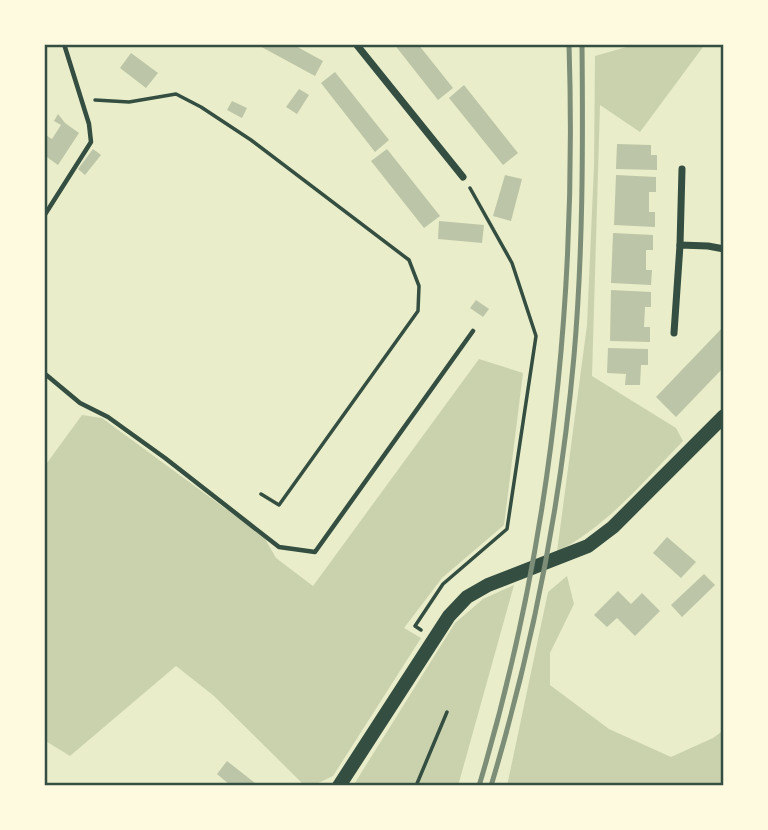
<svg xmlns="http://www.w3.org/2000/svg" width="768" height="830" font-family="'Varela Round',sans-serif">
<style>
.green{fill:#cad2ad}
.building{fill:#bcc5a7}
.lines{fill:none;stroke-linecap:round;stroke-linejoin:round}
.path{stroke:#344e41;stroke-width:3.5}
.service{stroke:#344e41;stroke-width:4.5}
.minor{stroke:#344e41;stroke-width:7}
.secondary{stroke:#344e41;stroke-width:14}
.rail{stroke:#7c8e77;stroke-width:5}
.neatline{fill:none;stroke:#344e41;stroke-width:2.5}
</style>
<rect width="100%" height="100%" fill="#e9edc9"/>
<!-- green -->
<g class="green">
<path d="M637,44L703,47L640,132L600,105L592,376L676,428L683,441C642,483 609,524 557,552L587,325L594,166L595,56Z"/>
<polygon points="479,359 523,373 504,525 442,578 404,628 421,638 333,776 312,786 305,786 214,696 176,666 70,756 44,740 44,467 82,415 102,418 264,537 276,558 313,586"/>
<polygon points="567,576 574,604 550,653 550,685 609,729 671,757 713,738 724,730 724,786 507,786 548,592"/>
<polygon points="514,585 458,786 353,786 455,623 483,599"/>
</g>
<!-- building -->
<g class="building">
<polygon points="256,44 292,44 323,61 315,76"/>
<polygon points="394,44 418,44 453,88 438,100"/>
<polygon points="131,53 158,73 146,88 120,68"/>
<polygon points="335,72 389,140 375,152 321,83"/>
<polygon points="464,85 518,153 503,165 449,98"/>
<polygon points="299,89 309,95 297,114 286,107"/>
<polygon points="232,101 247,108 242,118 227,110"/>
<polygon points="58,114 65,123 79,133 58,165 44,155 44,134 52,139 61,125 54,121"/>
<polygon points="617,144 651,145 651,155 657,155 657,170 616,169"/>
<polygon points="93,149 101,155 85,175 78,169"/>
<polygon points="387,149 440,216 424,228 371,161"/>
<polygon points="505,175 522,179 511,221 493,216"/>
<polygon points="616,175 656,177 656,192 649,192 649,212 655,212 655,227 614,225"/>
<polygon points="439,221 484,225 482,243 438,239"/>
<polygon points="613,233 653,235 653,250 646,250 646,270 652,270 651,285 611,283"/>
<polygon points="611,290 651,292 651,307 645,307 644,327 650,327 650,342 610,341"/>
<polygon points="476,300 489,309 483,317 470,308"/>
<polygon points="724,326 724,367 676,417 656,397"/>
<polygon points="608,348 648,349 648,365 641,365 640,385 625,385 626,374 607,373"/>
<polygon points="667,537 696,562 681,578 653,553"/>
<polygon points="704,574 715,585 682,617 671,605"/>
<polygon points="618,591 631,604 642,593 660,611 635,636 617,618 607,627 594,615"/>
<polygon points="227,761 259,786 229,786 230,785 217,774"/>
</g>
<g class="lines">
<!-- path -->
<g class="path">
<polyline points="95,100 129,102 176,94 201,107 251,140 409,260 419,286 418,311 279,505 261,494"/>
<polyline points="421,630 415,626 443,584 507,529 536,336 512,263 470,188"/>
<polyline points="416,786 447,712"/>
</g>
<!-- service -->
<g class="service">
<polyline points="44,216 91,142 89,124 64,44"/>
<polyline points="44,373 80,403 108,417 165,458 279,547 315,552 473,331"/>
</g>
<!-- minor -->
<g class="minor">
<polyline points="356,44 463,177"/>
<polyline points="680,245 682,169"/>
<polyline points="674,333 680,245 708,246 724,249"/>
</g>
<!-- secondary -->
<polyline class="secondary" points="339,786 449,616 467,597 488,585 588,546 613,527 724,416"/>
<!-- rail -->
<g class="rail">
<path d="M479,786C551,546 577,294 569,44"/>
<path d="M491,786C533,646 561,502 574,356C583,252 583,148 582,44"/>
</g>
</g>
<!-- border -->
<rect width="768" height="830" fill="none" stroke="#fefae0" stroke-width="91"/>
<rect x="46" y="46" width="676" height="738" class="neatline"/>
</svg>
